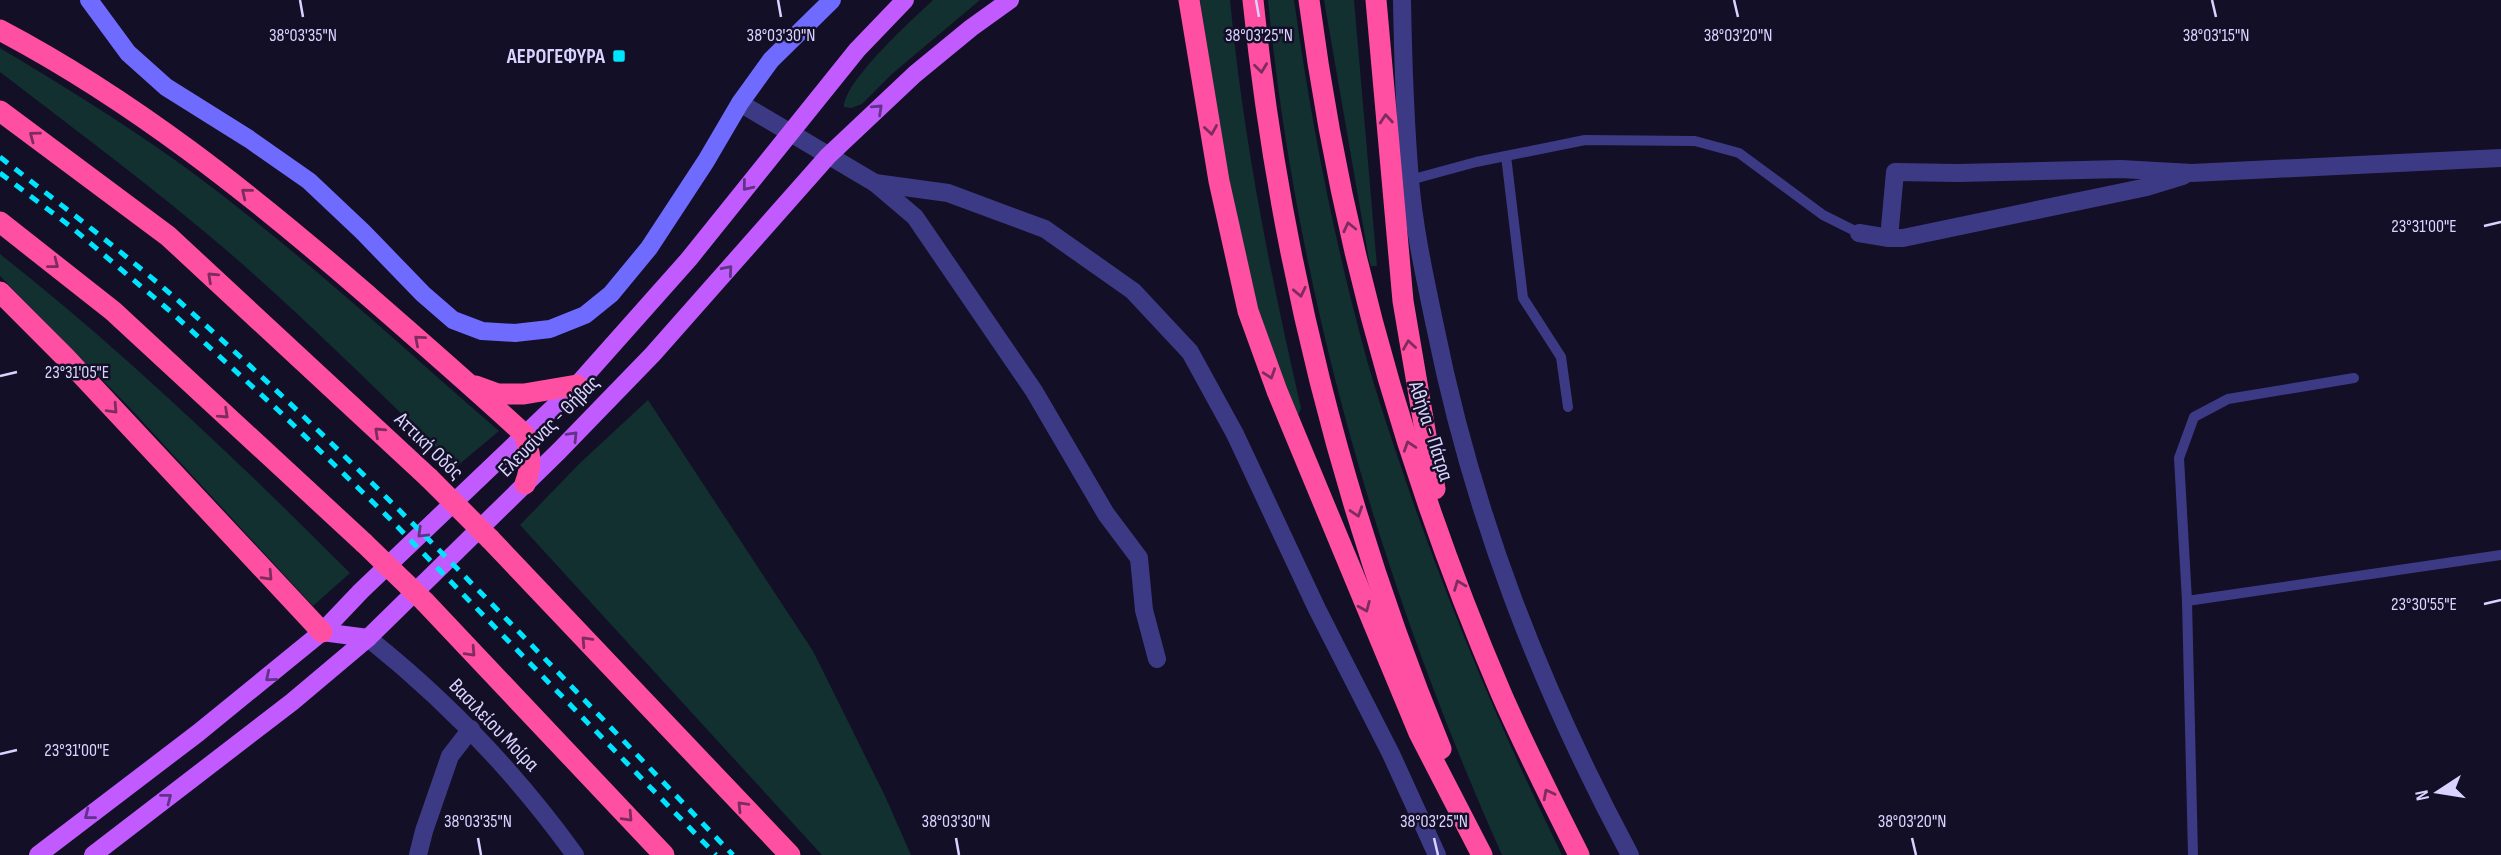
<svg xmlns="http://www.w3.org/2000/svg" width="2501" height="855" font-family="'Sofia Sans Condensed',sans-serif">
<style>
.green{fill:#12302f}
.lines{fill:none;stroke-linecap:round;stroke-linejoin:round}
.lane{stroke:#3d3a85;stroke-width:10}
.street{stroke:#3d3a85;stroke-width:18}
.secondary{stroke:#6f6bff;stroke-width:18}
.primary{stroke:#c25bff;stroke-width:18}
.highway{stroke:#ff4fa3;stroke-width:21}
.rail{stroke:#00e5ff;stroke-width:5;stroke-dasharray:10 9;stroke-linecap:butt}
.highway-bridge{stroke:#ff4fa3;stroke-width:21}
.oneway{stroke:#7d2c5e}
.oneway2{stroke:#623188}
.ticks{fill:none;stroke:#d9d4ff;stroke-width:2.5}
.poi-dot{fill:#00e5ff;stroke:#130f26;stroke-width:2.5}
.labels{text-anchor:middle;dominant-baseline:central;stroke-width:5;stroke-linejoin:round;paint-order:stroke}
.poi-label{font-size:21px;font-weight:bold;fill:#d9d4ff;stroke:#130f26;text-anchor:end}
.street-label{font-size:21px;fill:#d9d4ff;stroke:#130f26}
.ticks-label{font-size:18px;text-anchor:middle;fill:#d9d4ff;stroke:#130f26;stroke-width:5;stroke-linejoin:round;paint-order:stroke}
</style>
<rect width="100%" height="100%" fill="#130f26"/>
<!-- green -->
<g class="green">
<path d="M933,0H980L893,73L862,104L851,108L844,107C844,81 913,19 933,0Z"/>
<path d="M1200,0H1230C1243,138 1270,273 1301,408L1299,414L1292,413L1256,307L1223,149Z"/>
<path d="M1268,0H1294C1310,114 1331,226 1361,338C1375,392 1394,446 1412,499C1455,621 1505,739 1562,855H1502C1381,584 1297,296 1268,0Z"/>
<polygon points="1324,0 1354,0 1377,266 1371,266 1369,260"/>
<path d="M0,48C60,84 119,120 175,160C289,242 393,339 499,431L456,467C380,393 305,318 225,249C152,187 76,130 0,72Z"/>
<path d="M0,254C124,352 238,461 350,573L313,606L128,406L0,276Z"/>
<polygon points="648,400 813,651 885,796 911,855 822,855 520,525 580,463"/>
</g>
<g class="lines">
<!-- lane -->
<g class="lane">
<polyline points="1506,156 1523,298 1561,357 1568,407"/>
<polyline points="1410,180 1476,162 1585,140 1695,141 1739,153 1823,215 1859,233"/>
<polyline points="2187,601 2501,555"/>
<polyline points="2193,855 2187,601 2179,458 2194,417 2228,399 2354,378"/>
</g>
<!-- street -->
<g class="street">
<path d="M1402,0C1403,60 1405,120 1410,180C1414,229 1425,278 1435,326C1473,515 1539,685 1630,855"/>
<polyline points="740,103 875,183 915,217 1034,391 1106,514 1139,558 1144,610 1157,659"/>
<polyline points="875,183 948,193 1045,229 1133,291 1190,352 1235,434 1317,609 1391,754 1437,855"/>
<polyline points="1859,233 1889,238 1895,172 1958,173 2121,169 2192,173 2501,158"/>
<polyline points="1889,238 1903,238 2147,187 2183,176"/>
<path d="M368,638C447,701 516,773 575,855"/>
<polyline points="418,855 424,831 450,756 471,729"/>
</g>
<!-- secondary -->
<polyline class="secondary" points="89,0 128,53 166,87 249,139 309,181 363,232 423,294 453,320 482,331 515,333 550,329 585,315 611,294 649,248 706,161 740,103 771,60 832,0"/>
<!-- primary -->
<g class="primary">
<polyline points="322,632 368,638"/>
<polyline points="38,855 198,733 322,632 361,591 577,385 689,259 857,50 905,0"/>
<polyline points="93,855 292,702 368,638 559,451 653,354 828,156 915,74 971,28 1010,0"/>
</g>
<!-- highway -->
<g class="highway">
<polyline points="1189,0 1219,181 1248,311 1277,391 1419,733 1482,855"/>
<path d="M1253,0C1279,256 1343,511 1441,749"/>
<path d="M1309,0C1340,238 1406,471 1501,693C1525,748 1552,801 1579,855"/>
<polyline points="1376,0 1403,301 1435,489"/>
<path d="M0,30C133,100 252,195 365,293C419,340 472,386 524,434C531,453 532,465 525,484"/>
<polyline points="0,111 168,236 429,478"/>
<polyline points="0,222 113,311 364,543"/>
<polyline points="0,292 65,357 322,632"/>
<polyline points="476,386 498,394 524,394 577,385"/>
<polyline points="490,539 790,855"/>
<polyline points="425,602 664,855"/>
</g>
<!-- rail -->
<g class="rail">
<path d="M0,157C61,205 123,252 181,303C375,476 553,668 733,855"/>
<polyline points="0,173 70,226 170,311 279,411 389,518 716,855"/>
</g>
<!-- highway-bridge -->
<g class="highway-bridge">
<polyline points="429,478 490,539"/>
<polyline points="364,543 425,602"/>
</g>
</g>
<!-- one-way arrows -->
<defs><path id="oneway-chevron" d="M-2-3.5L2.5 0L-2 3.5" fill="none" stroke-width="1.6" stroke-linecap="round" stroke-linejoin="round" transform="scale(1.75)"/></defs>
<g class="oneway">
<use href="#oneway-chevron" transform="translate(1261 68) rotate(83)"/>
<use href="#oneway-chevron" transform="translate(1386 119) rotate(-95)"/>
<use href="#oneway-chevron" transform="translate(1211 130) rotate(81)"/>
<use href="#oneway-chevron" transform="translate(34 136) rotate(-143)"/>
<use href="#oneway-chevron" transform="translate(246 193) rotate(-141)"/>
<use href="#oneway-chevron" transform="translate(1349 227) rotate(-103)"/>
<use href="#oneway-chevron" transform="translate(54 264) rotate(38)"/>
<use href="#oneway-chevron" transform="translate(212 277) rotate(-137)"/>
<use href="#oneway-chevron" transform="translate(1300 292) rotate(78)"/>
<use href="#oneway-chevron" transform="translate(419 340) rotate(-139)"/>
<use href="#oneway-chevron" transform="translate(1409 345) rotate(-99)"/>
<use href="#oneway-chevron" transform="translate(1270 374) rotate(71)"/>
<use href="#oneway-chevron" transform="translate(113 409) rotate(47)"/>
<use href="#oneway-chevron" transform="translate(224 414) rotate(43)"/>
<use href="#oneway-chevron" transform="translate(379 432) rotate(-137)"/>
<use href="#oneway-chevron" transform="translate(1409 446) rotate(-108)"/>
<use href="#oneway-chevron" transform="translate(1357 512) rotate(72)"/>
<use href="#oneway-chevron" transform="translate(268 576) rotate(47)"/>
<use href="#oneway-chevron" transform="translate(1459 585) rotate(-111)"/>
<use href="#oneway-chevron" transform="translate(1365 607) rotate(67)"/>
<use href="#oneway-chevron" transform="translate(586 641) rotate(-133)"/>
<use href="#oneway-chevron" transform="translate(471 652) rotate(47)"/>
<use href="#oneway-chevron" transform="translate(1548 794) rotate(-117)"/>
<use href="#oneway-chevron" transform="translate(742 806) rotate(-134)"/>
<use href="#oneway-chevron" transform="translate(628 817) rotate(47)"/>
</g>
<g class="oneway2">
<use href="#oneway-chevron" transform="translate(878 109) rotate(-43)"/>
<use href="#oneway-chevron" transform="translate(747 186) rotate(129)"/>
<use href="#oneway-chevron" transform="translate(728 270) rotate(-49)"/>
<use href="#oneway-chevron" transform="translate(573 436) rotate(-46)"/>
<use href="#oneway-chevron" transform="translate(422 533) rotate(136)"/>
<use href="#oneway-chevron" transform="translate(270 677) rotate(140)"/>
<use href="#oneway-chevron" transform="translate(167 798) rotate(-38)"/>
<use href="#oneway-chevron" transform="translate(89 815) rotate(142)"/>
</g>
<!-- ticks -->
<path class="ticks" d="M300,0L303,17M778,0L781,17M1256,0L1259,17M1734,0L1738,17M2212,0L2216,17M2484,226L2501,222M0,376L17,372M2484,604L2501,600M0,754L17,750M478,838L481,855M956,838L959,855M1434,838L1438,855M1912,838L1916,855"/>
<!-- markers -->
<rect class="poi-dot" x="612" y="49" width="14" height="14" rx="3.5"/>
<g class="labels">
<!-- poi labels -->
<g class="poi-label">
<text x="605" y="56">ΑΕΡΟΓΕΦΥΡΑ</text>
</g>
<!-- street labels -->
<g class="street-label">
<text transform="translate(549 426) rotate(-45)">Ελευσίνας - Θήβας</text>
<text transform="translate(1431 431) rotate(72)">Αθήνα - Πάτρα</text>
<text transform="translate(429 446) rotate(44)">Αττική Οδός</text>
<text transform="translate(494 725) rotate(46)">Βασιλείου Μοίρα</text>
</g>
</g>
<g class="ticks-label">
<text x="303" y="41">38°03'35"N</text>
<text x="781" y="41">38°03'30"N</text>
<text x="1259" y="41">38°03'25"N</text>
<text x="1738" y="41">38°03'20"N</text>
<text x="2216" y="41">38°03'15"N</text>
<text x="2424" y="232">23°31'00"E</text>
<text x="77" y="378">23°31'05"E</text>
<text x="2424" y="610">23°30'55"E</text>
<text x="77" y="756">23°31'00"E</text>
<text x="478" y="827">38°03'35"N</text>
<text x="956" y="827">38°03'30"N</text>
<text x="1434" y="827">38°03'25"N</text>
<text x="1912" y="827">38°03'20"N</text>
</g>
<!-- north arrow -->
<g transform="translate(2438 792) rotate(258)" stroke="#130f26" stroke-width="5" paint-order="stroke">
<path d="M0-5L12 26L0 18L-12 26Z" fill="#d9d4ff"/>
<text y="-10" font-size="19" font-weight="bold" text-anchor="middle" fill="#d9d4ff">N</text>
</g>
</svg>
